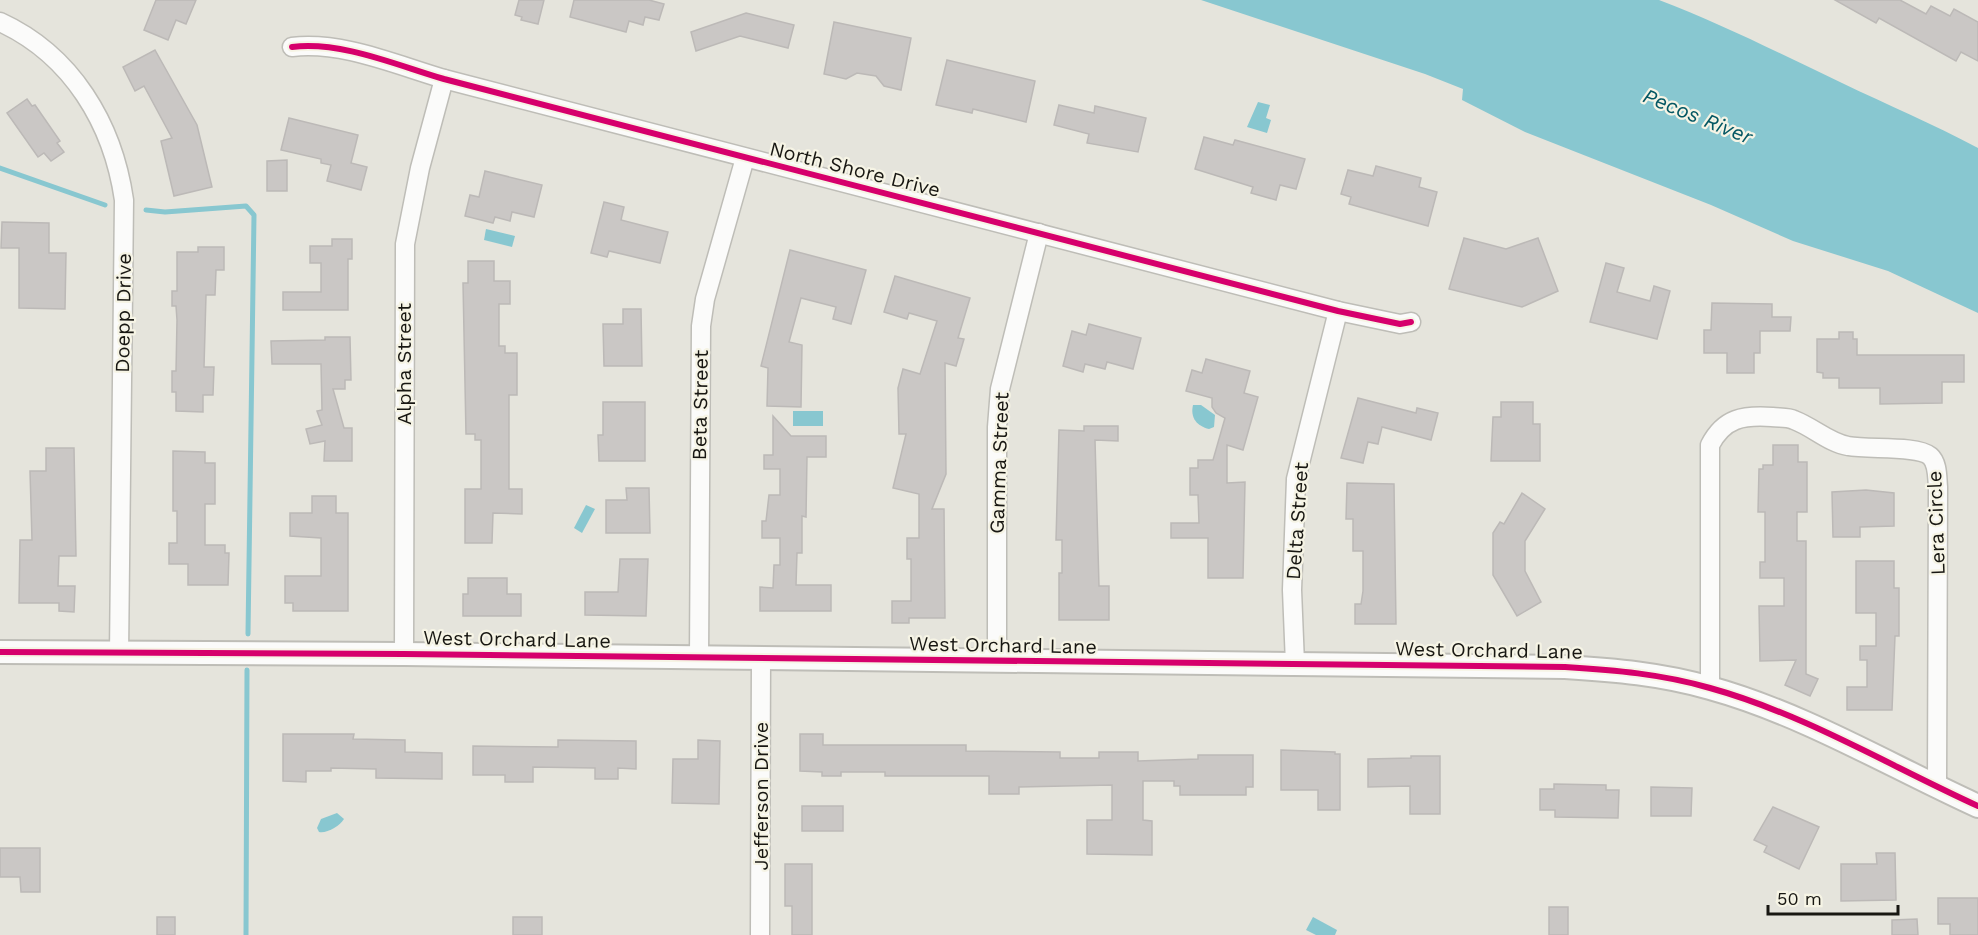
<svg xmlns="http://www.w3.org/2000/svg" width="1978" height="935" font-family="'Work Sans',sans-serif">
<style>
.water{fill:#88c7d0}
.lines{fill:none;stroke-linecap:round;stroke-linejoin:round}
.stream{stroke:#88c7d0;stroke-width:5}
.building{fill:#cac7c5;stroke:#bcb9b7;stroke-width:1.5}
.minor-casing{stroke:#bebdb7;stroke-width:21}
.tertiary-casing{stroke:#bebdb7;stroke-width:26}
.minor{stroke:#fbfbfa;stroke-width:18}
.tertiary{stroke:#fbfbfa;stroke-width:22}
.cycleway-casing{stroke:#f6f4e5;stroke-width:10}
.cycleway{stroke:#d6006c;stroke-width:6}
.labels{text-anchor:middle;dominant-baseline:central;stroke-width:4.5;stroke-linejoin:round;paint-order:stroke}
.street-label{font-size:20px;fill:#181712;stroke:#f6f4e5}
.water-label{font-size:21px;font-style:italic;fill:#045763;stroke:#f6f4e5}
</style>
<rect width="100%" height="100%" fill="#e5e4dc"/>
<!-- water -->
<g class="water">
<path d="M1201,0H1659C1722,24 1781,54 1842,83C1888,105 1933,124 1978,148V313L1888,271L1793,241L1711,205L1525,132L1462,100L1463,89L1425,74Z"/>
<polygon points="1258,102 1270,105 1266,118 1271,120 1267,133 1247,127"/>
<polygon points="486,229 515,236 512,247 484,240"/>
<path d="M1193,405H1201L1215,415L1214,427L1209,429C1197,426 1190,418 1193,405Z"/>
<rect x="793" y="411" width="30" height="15"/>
<polygon points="586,505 595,509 582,533 574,528"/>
<path d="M337,813L344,819C340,826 326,834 319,832L317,828L321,819Z"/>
<polygon points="1313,917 1337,930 1335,935 1316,935 1306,930"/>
</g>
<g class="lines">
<!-- stream -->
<g class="stream">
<polyline points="0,168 105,205"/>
<polyline points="146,210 165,212 246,206 254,215 248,634"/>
<polyline points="246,935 247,670"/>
</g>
</g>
<!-- building -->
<g class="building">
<polygon points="156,0 196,0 186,24 176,20 168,40 144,30"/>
<polygon points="519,0 544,0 538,24 521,20 522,17 515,15"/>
<polygon points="574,0 649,0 664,4 659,20 645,17 643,25 629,21 626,32 570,17"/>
<polygon points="1835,0 1900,0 1926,14 1931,6 1950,16 1954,9 1978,22 1978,61 1961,52 1956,61 1879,18 1876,23"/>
<polygon points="746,13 794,25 788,48 740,36 696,51 691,32"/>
<polygon points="834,22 911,38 901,90 884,86 876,76 857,73 846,79 824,74"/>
<polygon points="155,50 197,125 212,187 174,196 161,141 172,138 144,86 135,91 123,67"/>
<polygon points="947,60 1035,81 1026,122 973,109 972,113 936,105"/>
<polygon points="27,99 32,106 35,105 60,141 57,143 64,152 51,161 44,153 38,157 7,113"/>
<polygon points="1059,105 1094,113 1095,106 1146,118 1138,152 1087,143 1089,134 1054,125"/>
<polygon points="289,118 358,135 351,163 367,167 361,190 327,181 331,165 321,163 321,159 281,150"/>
<polygon points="1204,137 1233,145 1235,140 1305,159 1296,189 1280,185 1276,200 1251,193 1253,187 1195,169"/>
<polygon points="287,160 287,191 267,191 267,161"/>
<polygon points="1376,166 1421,178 1419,187 1437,192 1428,226 1349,204 1351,197 1341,194 1348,170 1373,176"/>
<polygon points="485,171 542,185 534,217 512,212 510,221 495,217 493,223 465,216 470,195 479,197"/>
<polygon points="604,202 624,207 621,220 668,232 660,263 609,251 607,257 591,253"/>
<polygon points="2,222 49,223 49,253 66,253 65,309 19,308 19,248 1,248"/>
<polygon points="1464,238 1506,249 1538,238 1558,291 1522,307 1449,289"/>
<polygon points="332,239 352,239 352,259 348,259 348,310 283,310 283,292 321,292 321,263 310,263 310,246 332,246"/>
<polygon points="198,247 224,247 224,270 216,270 215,295 206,295 204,367 214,367 213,395 203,395 203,412 176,411 176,392 172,392 172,371 176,371 177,320 176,306 172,306 172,291 177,291 177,252 198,252"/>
<polygon points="790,250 866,270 851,324 833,319 836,307 801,298 789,342 802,345 801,407 767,406 768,368 761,366"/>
<polygon points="468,261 494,261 494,281 510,281 510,304 499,304 499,346 505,346 505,353 517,353 517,395 509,395 509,489 522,489 522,514 493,513 492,543 465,543 465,489 481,489 481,440 475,440 475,434 466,434 463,283 468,283"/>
<polygon points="1606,263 1624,268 1617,292 1650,301 1654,286 1670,291 1657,339 1590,322"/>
<polygon points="895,276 970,298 958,338 964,339 956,366 945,363 946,474 932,509 944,509 945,618 909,618 909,623 892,623 892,601 911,601 911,559 907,559 907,538 919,538 919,494 893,488 906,434 899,434 898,388 903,369 920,374 937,321 909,313 907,319 884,312"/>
<polygon points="1712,303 1772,304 1772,317 1791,317 1790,331 1760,331 1760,353 1754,353 1754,373 1727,373 1727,353 1704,353 1704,330 1711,330"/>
<polygon points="623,309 641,309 642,366 604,366 603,324 623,324"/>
<polygon points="1089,324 1141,338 1133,369 1107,362 1105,369 1085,364 1083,372 1063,366 1072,331 1086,335"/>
<polygon points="1839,332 1853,332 1853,339 1857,339 1857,355 1964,355 1964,382 1942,382 1942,403 1880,404 1880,388 1839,388 1839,378 1823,378 1823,373 1817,372 1817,339 1839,339"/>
<polygon points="325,337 350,337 351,380 345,380 345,389 333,389 344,428 352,428 352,461 324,461 325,441 310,444 306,429 322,425 317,411 322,410 321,364 272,364 271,341 325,340"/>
<polygon points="1206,359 1250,371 1244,393 1258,397 1243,450 1227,445 1227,483 1245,482 1243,578 1208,578 1208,538 1171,538 1171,523 1199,523 1198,495 1190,495 1190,468 1198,468 1198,460 1213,460 1225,418 1216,413 1212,407 1212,398 1186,391 1192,370 1202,373"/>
<polygon points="1358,398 1416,413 1417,408 1438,413 1431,440 1382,427 1378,444 1368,442 1363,463 1341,458"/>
<polygon points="603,402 645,402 645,461 599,461 598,435 603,435"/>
<polygon points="1501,402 1533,402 1533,424 1540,424 1540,461 1491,461 1493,417 1501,417"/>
<polygon points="773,416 791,436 826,436 826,457 807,457 806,517 802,516 802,553 797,553 796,585 831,585 831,611 760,611 760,587 773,588 774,565 780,565 780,538 762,538 762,521 766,521 769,495 780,495 780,469 764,469 764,455 773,455"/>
<polygon points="1084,426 1118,426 1118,441 1095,440 1099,586 1109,586 1109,620 1059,620 1059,573 1062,573 1062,540 1056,540 1059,430 1084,431"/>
<polygon points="1773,445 1798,445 1798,462 1807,462 1807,512 1797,512 1797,541 1806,541 1806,674 1818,679 1810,696 1785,685 1796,660 1760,661 1759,606 1784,606 1784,578 1760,578 1760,562 1765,562 1765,512 1758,512 1759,469 1763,469 1763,465 1773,465"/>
<polygon points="46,448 74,448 76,556 59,556 58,586 75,586 74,612 59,611 59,603 19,603 20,540 32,540 30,471 46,471"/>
<polygon points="173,451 205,452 205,463 215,463 215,504 205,504 205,545 225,545 225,553 229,553 228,585 188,585 188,564 169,564 169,543 177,543 177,511 173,511"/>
<polygon points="1347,483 1394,484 1396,624 1355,624 1355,604 1361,604 1363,591 1363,551 1353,551 1353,519 1346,519"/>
<polygon points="626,488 649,488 650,533 606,533 606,500 627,500"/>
<polygon points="1866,490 1894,493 1894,526 1860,527 1860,537 1833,537 1832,492"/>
<polygon points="1522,493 1545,509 1525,541 1525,571 1541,602 1517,616 1493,575 1493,533 1500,522 1504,524"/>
<polygon points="312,496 336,496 336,513 348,513 348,611 293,611 293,603 285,603 285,576 321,576 321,538 290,536 290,513 312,513"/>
<polygon points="620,559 648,559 646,616 585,615 585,592 618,592"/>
<polygon points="1856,561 1894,561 1894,588 1899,588 1899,636 1895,636 1892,710 1847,710 1847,687 1867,687 1867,660 1860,660 1860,646 1876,646 1876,613 1856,613"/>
<polygon points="468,578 507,578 507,594 521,594 521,616 463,616 463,594 468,594"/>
<polygon points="283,734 354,734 353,739 405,740 405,752 442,753 442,779 376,778 376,769 331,768 331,771 306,771 306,782 283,781"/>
<polygon points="800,734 823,734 823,745 966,745 966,751 1060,752 1060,758 1099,758 1099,752 1138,752 1138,761 1198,759 1198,755 1253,755 1253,787 1246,787 1246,795 1180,795 1180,786 1174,786 1174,781 1143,781 1143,820 1152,821 1152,855 1087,854 1087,820 1112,820 1112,785 1019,787 1019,794 989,794 989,776 885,776 885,772 841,772 841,776 822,776 822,772 800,771"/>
<polygon points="558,740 636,741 636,769 618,768 618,779 595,779 595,768 533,767 533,782 505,782 505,775 473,775 473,746 558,747"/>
<polygon points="698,740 720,741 719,804 672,803 673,759 698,759"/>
<polygon points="1281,750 1335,752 1335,754 1340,754 1340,810 1318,810 1318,790 1281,790"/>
<polygon points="1411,756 1440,756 1440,814 1410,814 1410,786 1368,787 1368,759 1411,758"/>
<polygon points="1554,784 1606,785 1606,790 1619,790 1618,818 1555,817 1555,810 1540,810 1540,789 1554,789"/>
<polygon points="1651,787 1692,788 1691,816 1651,816"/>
<rect x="802" y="806" width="41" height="25"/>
<polygon points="1773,807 1819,827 1799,869 1764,852 1767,846 1754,840"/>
<polygon points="0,848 40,848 40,892 21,892 20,877 0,877"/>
<polygon points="1876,853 1895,853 1896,900 1841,901 1841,864 1877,864"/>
<polygon points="785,864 812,864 812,935 792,935 792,906 785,906"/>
<polygon points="1938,898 1978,898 1978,935 1950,935 1950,924 1938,924"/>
<rect x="1549" y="907" width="19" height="28"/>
<rect x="157" y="917" width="18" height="18"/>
<rect x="513" y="917" width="29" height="18"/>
<polygon points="1917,919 1918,935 1892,935 1892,920"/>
</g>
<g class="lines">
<!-- minor casing -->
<g class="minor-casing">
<g id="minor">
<path d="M0,22C72,55 113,124 124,200L119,654"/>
<path d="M292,47C342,41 396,65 444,79L1338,311L1400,324L1411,322"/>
<polyline points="404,654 405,244 420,168 444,79"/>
<polyline points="699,658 701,326 705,299 745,158"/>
<polyline points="997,662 997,427 1000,389 1039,233"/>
<polyline points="1295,664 1292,590 1296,479 1338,311"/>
<path d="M1710,687V445C1724,418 1743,415 1772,417C1779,418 1788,417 1794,420C1813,427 1829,443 1848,446C1869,450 1916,445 1930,456C1938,463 1937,477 1938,487L1937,787"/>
<polyline points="760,935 761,658"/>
</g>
</g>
<!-- tertiary casing -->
<g class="tertiary-casing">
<path id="tertiary" d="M0,652L404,654L1565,667C1614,670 1662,674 1710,688C1804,714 1890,766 1978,806"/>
</g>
<!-- minor -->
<use href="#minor" class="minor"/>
<!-- tertiary -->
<use href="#tertiary" class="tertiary"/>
<!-- cycleway casing -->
<g class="cycleway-casing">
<g id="cycleway">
<path d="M292,47C342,41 396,65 444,79L1338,311L1400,324L1411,322"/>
<path d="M0,652L404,654L1565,667C1614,670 1662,674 1710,688C1804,714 1890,766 1978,806"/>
</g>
</g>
<!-- cycleway -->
<use href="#cycleway" class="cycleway"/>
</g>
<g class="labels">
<!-- street labels -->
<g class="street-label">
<text transform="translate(855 169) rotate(14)">North Shore Drive</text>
<text transform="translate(123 313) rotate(-89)">Doepp Drive</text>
<text transform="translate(404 364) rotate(-90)">Alpha Street</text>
<text transform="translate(700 405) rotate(-89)">Beta Street</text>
<text transform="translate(999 463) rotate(-88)">Gamma Street</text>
<text transform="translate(1297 521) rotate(-86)">Delta Street</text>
<text transform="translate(1936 523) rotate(-92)">Lera Circle</text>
<text transform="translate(517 639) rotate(1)">West Orchard Lane</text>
<text transform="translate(1003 645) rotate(1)">West Orchard Lane</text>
<text transform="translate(1489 650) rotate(1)">West Orchard Lane</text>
<text transform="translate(761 796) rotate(-90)">Jefferson Drive</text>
</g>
<!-- water labels -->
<g class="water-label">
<text transform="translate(1698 116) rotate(22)">Pecos River</text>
</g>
</g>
<!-- scale -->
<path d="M1768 905v9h130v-9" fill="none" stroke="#181712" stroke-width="3"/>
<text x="1777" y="905" font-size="18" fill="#181712" stroke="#f6f4e5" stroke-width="4.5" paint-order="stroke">50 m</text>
</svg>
